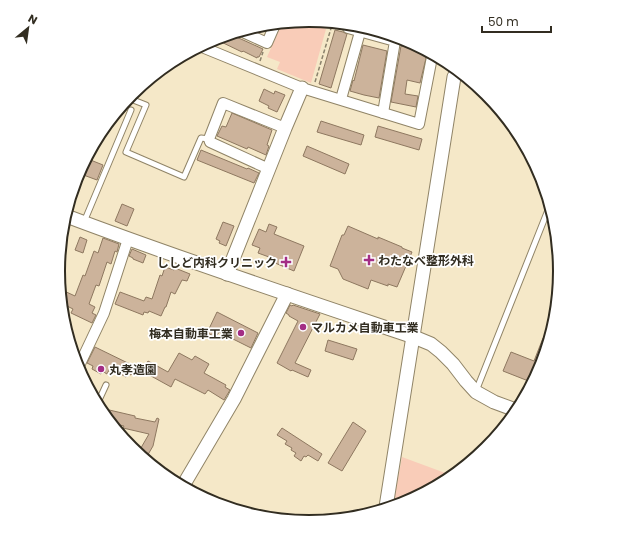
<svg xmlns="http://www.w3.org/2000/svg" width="618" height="542" font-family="Poppins,'Noto Sans JP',sans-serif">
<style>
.green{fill:#f9ccb8}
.building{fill:#ccb39b;stroke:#8e7860}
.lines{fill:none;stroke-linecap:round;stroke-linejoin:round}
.service-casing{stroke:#908467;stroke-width:7}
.minor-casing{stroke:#908467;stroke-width:12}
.tertiary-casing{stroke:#908467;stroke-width:15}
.path{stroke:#8b836d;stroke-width:1.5;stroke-dasharray:4 2;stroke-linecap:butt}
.service{stroke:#fff;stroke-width:5}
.minor{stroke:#fff;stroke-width:10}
.tertiary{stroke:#fff;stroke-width:13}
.poi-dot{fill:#a32d85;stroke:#fff;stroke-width:1.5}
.labels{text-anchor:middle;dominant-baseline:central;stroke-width:3.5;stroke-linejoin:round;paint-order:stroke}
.poi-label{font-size:12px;font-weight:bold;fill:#322d21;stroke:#fff;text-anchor:start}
.rim{fill:none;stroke:#322d21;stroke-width:2}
</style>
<rect width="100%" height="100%" fill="#f5e8c8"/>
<!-- green -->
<g class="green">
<polygon points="303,21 326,29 311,83 277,69 280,62 267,57 281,26"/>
<polygon points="402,457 448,474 405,503 393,505"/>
</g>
<!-- building -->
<g class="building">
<polygon points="335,30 343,32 347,34 331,88 319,84"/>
<polygon points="232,35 263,49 259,57 257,57 257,58 243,51 242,52 215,39"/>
<polygon points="363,45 387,51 379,98 364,95 350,91 353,80 354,81"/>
<polygon points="401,46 420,49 427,54 420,83 407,80 405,94 418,96 416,107 391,102"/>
<polygon points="264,89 274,94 275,91 285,95 277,112 268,108 269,106 259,101"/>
<polygon points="232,113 272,130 267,145 269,146 266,155 248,147 247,149 217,136 222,126 226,127"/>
<polygon points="321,121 364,135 361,145 317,132"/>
<polygon points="378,126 422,139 419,150 375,137"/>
<polygon points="307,146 349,164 345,174 303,156"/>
<polygon points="201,150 247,169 248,168 259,173 254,183 197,160"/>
<polygon points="88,159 103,165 97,180 78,173"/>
<polygon points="122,204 134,209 127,226 115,221"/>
<polygon points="223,222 234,226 226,246 219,243 220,241 216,239"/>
<polygon points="269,224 277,227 274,234 304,246 294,271 268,260 269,257 258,253 260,248 252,245 259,229 266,232"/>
<polygon points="348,226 378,239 378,237 402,247 402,248 412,252 397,287 388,284 388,286 371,280 368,289 343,279 338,269 330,266 342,235 344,235"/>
<polygon points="80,237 87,240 83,253 75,250"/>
<polygon points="103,238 119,244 117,252 115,251 111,264 107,262 99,286 96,285 89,304 95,307 92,313 96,315 92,323 71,313 73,309 65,305 62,290 75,296 83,275 85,276 94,251 98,253"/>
<polygon points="132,249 146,255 143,263 133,259 133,258 129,256"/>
<polygon points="165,267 174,270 175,268 190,274 187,281 182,280 175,294 171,292 166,307 165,307 161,316 149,311 148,313 144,312 143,315 115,304 120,292 144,301 146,297 152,299 160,275 162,276"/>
<polygon points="290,305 292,306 293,305 320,314 295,363 311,370 308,377 292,370 291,371 277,363 298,321 289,316 289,315 286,313"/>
<polygon points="217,312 258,333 251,348 219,332 216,337 207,333"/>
<polygon points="543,338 547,339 541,367 531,382 503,371 511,352 534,361"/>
<polygon points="328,340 357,349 353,360 325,351"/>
<polygon points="95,347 136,367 131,375 127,373 126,377 110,368 107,374 102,371 101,374 92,369 93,366 87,363"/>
<polygon points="179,353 192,360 195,356 209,364 204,373 226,385 225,387 230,390 224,400 208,390 205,394 175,379 171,387 142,371 148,361 168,372"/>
<polygon points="105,409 135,416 135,418 155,422 157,418 159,419 153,446 146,458 138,453 149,434 123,428 124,426 115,424"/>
<polygon points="353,422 366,431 342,471 328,463"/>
<polygon points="282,428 322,454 318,461 308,455 306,457 304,456 301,461 294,456 296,453 291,450 292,448 285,444 287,441 277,435"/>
</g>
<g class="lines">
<!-- service casing -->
<g class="service-casing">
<g id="service">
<polyline points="128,98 146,105 126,152 184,177 201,138 209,139"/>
<polyline points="84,222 131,110"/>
<polyline points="476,391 548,210"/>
<polyline points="96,396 100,398 106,385"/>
</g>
</g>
<!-- minor casing -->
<g class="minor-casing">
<g id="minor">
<polyline points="348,28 395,41 383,113"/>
<polyline points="245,33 267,43 274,27"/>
<polyline points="202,47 302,88 419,124 432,57"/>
<polyline points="341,99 360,32"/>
<polyline points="269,169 210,142 209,139 223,103 285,128"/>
<polyline points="78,368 104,313 128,239"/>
</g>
</g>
<!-- tertiary casing -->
<g class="tertiary-casing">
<g id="tertiary">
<path d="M69,217C183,260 298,298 414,337L431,344L441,352L453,364L466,381L476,392L494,402L513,409"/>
<polyline points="227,274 285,128 302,88"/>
<polyline points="184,484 234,399 287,294"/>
<polyline points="386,507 454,77 456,73"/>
</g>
</g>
<!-- path -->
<g class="path">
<polyline points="260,61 263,52"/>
<polyline points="315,82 332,25"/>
</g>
<!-- service -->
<use href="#service" class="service"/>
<!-- minor -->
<use href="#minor" class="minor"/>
<!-- tertiary -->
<use href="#tertiary" class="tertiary"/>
</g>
<!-- markers -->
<g class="poi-dot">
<path d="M367 254h4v4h4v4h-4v4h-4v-4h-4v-4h4z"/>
<path d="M284 256h4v4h4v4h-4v4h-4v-4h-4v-4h4z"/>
<circle cx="303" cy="327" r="4"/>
<circle cx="241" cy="333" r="4"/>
<circle cx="101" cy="369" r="4"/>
</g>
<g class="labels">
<!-- poi labels -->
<g class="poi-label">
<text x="378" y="260">わたなべ整形外科</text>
<text x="277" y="262" text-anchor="end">ししど内科クリニック</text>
<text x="311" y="327">マルカメ自動車工業</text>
<text x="233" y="333" text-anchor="end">梅本自動車工業</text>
<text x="109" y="369">丸孝造園</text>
</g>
</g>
<!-- crop -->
<path d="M0 0H618V542H0ZM65 271a244 244 0 1 1 488 0a244 244 0 1 1-488 0Z" fill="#fff" fill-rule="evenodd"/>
<path class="rim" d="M65 271a244 244 0 1 1 488 0a244 244 0 1 1-488 0Z"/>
<!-- north arrow -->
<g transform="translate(28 28) rotate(29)" stroke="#ffffff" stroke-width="3" paint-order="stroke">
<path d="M0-3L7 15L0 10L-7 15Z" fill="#322d21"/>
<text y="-6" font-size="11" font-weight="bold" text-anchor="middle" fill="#322d21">N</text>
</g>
<!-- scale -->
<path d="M482 26v6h69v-6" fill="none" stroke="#322d21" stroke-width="2"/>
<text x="488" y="26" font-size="12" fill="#322d21" stroke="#ffffff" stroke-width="3" paint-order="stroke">50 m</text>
</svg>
